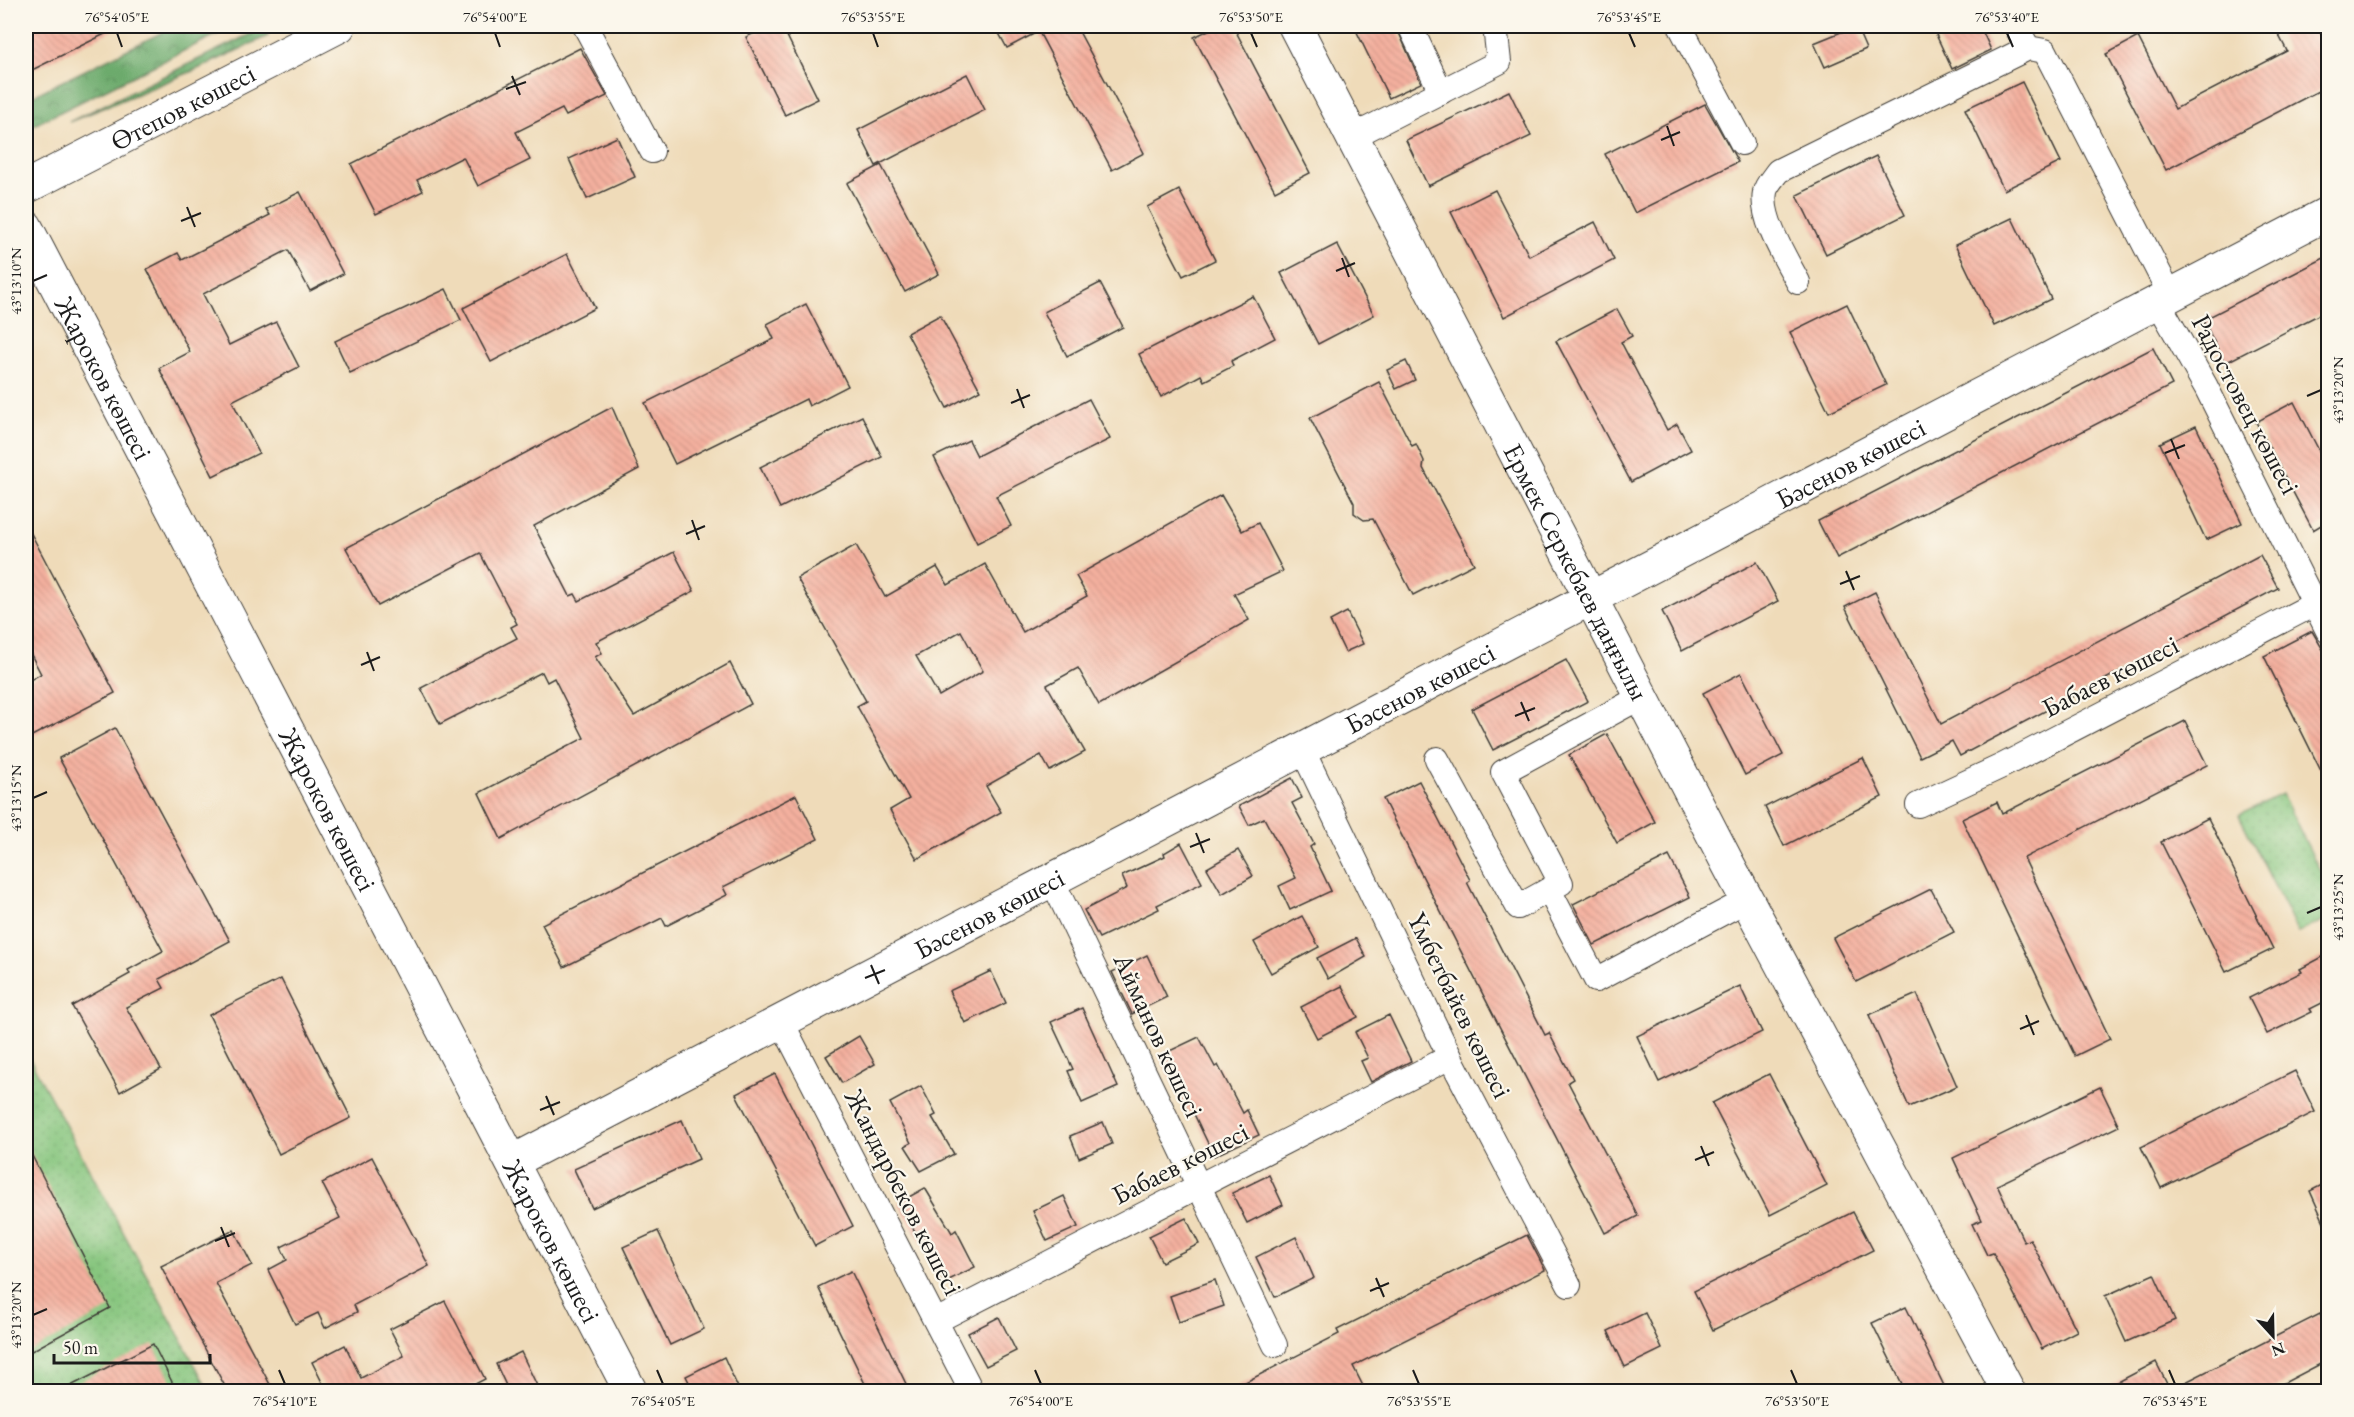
<svg xmlns="http://www.w3.org/2000/svg" width="2354" height="1417" font-family="'EB Garamond',serif">
<style>
.forest{fill:url(#forest-crowns);stroke:#446344;stroke-width:1.5}
.park{fill:url(#park-dots);stroke:#50704c;stroke-width:1.5}
.building{fill:url(#building-back-hatch);fill-rule:evenodd}
.lines{fill:none;stroke-linecap:round;stroke-linejoin:round}
.street-casing{stroke:#3c3934;stroke-width:26}
.secondary-casing{stroke:#3c3934;stroke-width:35}
.street{stroke:#fff;stroke-width:24}
.secondary{stroke:#fff;stroke-width:33}
.ticks{fill:none;stroke:#1c1c1c;stroke-width:2}
.labels{text-anchor:middle;dominant-baseline:central;stroke-width:4.5;stroke-linejoin:round;paint-order:stroke}
.street-label{font-size:27px;fill:#1c1c1c;stroke:#fbf7ec}
.neatline{fill:none;stroke:#1c1c1c;stroke-width:2}
.ticks-label{font-size:15px;text-anchor:middle;fill:#1c1c1c}
</style>
<defs>
<pattern id="forest-crowns" width="20" height="18" patternUnits="userSpaceOnUse" patternTransform="scale(1.5)"><rect width="20" height="18" fill="#6caa6c"/><path d="M2 6a3 3 0 1 1 6 0M12 15a3 3 0 1 1 6 0" fill="none" stroke="#588a58"/></pattern>
<pattern id="park-dots" width="8" height="8" patternUnits="userSpaceOnUse" patternTransform="scale(1.5)"><rect width="8" height="8" fill="#85c57d"/><path d="M2 2h.1M6 6h.1" fill="none" stroke="#72a96b" stroke-width="1.8" stroke-linecap="round"/></pattern>
<pattern id="building-back-hatch" width="6" height="6" patternUnits="userSpaceOnUse" patternTransform="scale(1.5)"><rect width="6" height="6" fill="#f4b09f"/><path d="M-1 5l2 2M0 0l6 6M5-1l2 2" fill="none" stroke="#d19788"/></pattern>
</defs>
<rect width="100%" height="100%" fill="#fbf7ec"/>
<filter id="ink" filterUnits="userSpaceOnUse"><feTurbulence type="fractalNoise" baseFrequency=".0167" numOctaves="2"/><feDisplacementMap in="SourceGraphic" scale="12" xChannelSelector="R" yChannelSelector="G"/><feConvolveMatrix kernelMatrix="1 2 1 2 8 2 1 2 1" color-interpolation-filters="sRGB"/></filter>
<filter id="wash" filterUnits="userSpaceOnUse"><feTurbulence type="fractalNoise" baseFrequency=".008" numOctaves="4" result="noise"/><feDisplacementMap in="SourceGraphic" scale="24" xChannelSelector="R" yChannelSelector="G"/><feGaussianBlur stdDeviation="1.35" result="paint"/><feColorMatrix in="noise" values="0 0 0 0 0 0 0 0 0 0 0 0 0 0 0 0 0 1.4 0 .05"/><feComposite in="paint" operator="in"/></filter>
<g filter="url(#wash)">
<rect width="100%" height="100%" fill="#efdbb9"/>
<!-- forest -->
<g class="forest">
<polygon points="175,26 234,26 26,129 26,99"/>
<polygon points="267,26 268,36 200,68 69,122"/>
</g>
<!-- park -->
<g class="park">
<polygon points="2282,794 2328,887 2328,918 2298,933 2239,815"/>
<polygon points="26,1052 209,1391 26,1391"/>
</g>
<g id="blocks">
<!-- building -->
<g class="building">
<polygon points="26,26 121,26 26,73"/>
<polygon points="769,26 782,26 818,99 785,115 746,37"/>
<polygon points="995,26 1049,26 1007,48"/>
<polygon points="1053,26 1076,26 1144,153 1112,170 1039,32"/>
<polygon points="1217,26 1233,26 1310,173 1275,191 1194,37"/>
<polygon points="1354,26 1396,26 1421,83 1389,98"/>
<polygon points="1856,26 1866,49 1825,67 1814,43"/>
<polygon points="1932,26 1980,26 1991,50 1952,69"/>
<polygon points="2274,26 2317,26 2328,48 2328,86 2166,170 2106,54 2138,37 2175,109 2287,51"/>
<polygon points="580,48 607,96 566,116 562,109 516,132 530,160 478,186 463,157 417,180 423,191 376,214 351,164"/>
<polygon points="967,74 985,110 876,166 858,130"/>
<polygon points="2022,82 2061,162 2004,190 1965,109"/>
<polygon points="1509,91 1531,136 1428,186 1406,140"/>
<polygon points="1705,104 1738,162 1635,213 1605,154"/>
<polygon points="617,137 635,177 587,199 569,159"/>
<polygon points="1876,156 1905,215 1826,254 1797,195"/>
<polygon points="881,165 939,274 905,292 847,183"/>
<polygon points="1179,190 1215,260 1183,276 1147,207"/>
<polygon points="1495,190 1529,256 1595,222 1614,260 1504,317 1451,212"/>
<polygon points="300,192 343,274 310,291 288,250 203,294 229,345 276,322 299,367 232,401 259,453 213,476 159,368 190,352 147,269 178,253 182,260 270,215 266,209"/>
<polygon points="2012,218 2051,299 1994,326 1955,245"/>
<polygon points="1337,244 1374,315 1318,344 1281,273"/>
<polygon points="567,254 595,308 491,362 463,308"/>
<polygon points="2328,256 2328,310 2225,363 2203,320"/>
<polygon points="1100,283 1123,327 1067,356 1044,312"/>
<polygon points="446,289 461,320 350,373 335,341"/>
<polygon points="1253,296 1275,338 1231,361 1233,366 1204,381 1201,375 1161,397 1139,354"/>
<polygon points="806,304 848,386 809,406 806,399 675,464 645,403 774,339 767,324"/>
<polygon points="1847,304 1886,385 1829,412 1790,332"/>
<polygon points="1617,309 1632,336 1621,342 1667,430 1677,424 1691,450 1631,482 1556,341"/>
<polygon points="940,315 980,390 947,408 907,333"/>
<polygon points="2153,348 2172,385 1837,558 1818,521"/>
<polygon points="1406,361 1415,380 1396,389 1387,370"/>
<polygon points="1379,382 1412,446 1416,444 1424,461 1423,468 1474,564 1413,595 1373,519 1364,520 1354,513 1354,503 1310,418"/>
<polygon points="1089,399 1110,439 996,496 1011,526 977,543 934,457 969,440 977,456"/>
<polygon points="2294,402 2328,468 2328,521 2313,530 2256,422"/>
<polygon points="612,407 639,469 534,526 570,596 575,594 579,601 674,552 694,591 596,642 602,653 595,657 634,716 730,663 751,704 501,839 479,793 584,738 554,678 547,682 542,672 440,724 421,688 517,638 511,627 517,624 480,553 378,606 346,548"/>
<polygon points="862,416 882,457 780,508 760,467"/>
<polygon points="2196,426 2242,523 2206,540 2160,443"/>
<path d="M1221,495L1242,531L1258,523L1283,571L1234,594L1249,620L1099,705L1078,668L1047,685L1085,752L1050,771L1041,755L986,786L1001,812L917,859L890,810L909,799L857,706L866,701L797,578L856,545L885,597L937,567L948,585L985,564L1023,632L1087,596L1076,576ZM961,631L983,671L939,696L916,656Z"/>
<polygon points="26,524 115,693 26,739 26,682 41,674 26,645"/>
<polygon points="2260,555 2278,588 1960,756 1952,741 1920,757 1845,607 1875,592 1941,724"/>
<polygon points="1757,562 1778,601 1682,651 1662,611"/>
<polygon points="1347,612 1363,644 1345,652 1330,621"/>
<polygon points="2312,631 2328,658 2328,785 2264,656"/>
<polygon points="1566,660 1588,701 1493,750 1472,709"/>
<polygon points="1741,673 1783,755 1745,775 1703,693"/>
<polygon points="2185,721 2207,765 2024,858 2110,1039 2075,1056 1962,819 1997,802 2002,814"/>
<polygon points="115,728 230,941 159,979 164,988 126,1007 161,1069 120,1092 72,1006 130,974 128,970 163,951 59,758"/>
<polygon points="1607,734 1655,822 1617,843 1569,755"/>
<polygon points="1863,758 1882,797 1784,846 1765,807"/>
<polygon points="1292,778 1302,798 1292,803 1314,844 1310,847 1331,891 1290,910 1279,886 1296,878 1264,818 1249,825 1239,806"/>
<polygon points="1419,781 1470,880 1467,882 1545,1035 1549,1033 1573,1079 1568,1082 1638,1216 1605,1233 1383,799"/>
<polygon points="796,795 818,839 723,887 727,895 666,926 662,918 564,967 542,924"/>
<polygon points="2208,818 2273,949 2226,972 2161,842"/>
<polygon points="1181,843 1202,883 1157,905 1159,909 1099,938 1084,910 1127,888 1122,876 1165,856 1164,853"/>
<polygon points="1238,850 1253,876 1222,894 1207,868"/>
<polygon points="1669,856 1690,897 1594,945 1573,904"/>
<polygon points="1931,889 1954,932 1856,982 1833,938"/>
<polygon points="1302,916 1319,947 1271,973 1254,942"/>
<polygon points="1356,938 1366,957 1328,979 1317,958"/>
<polygon points="2328,954 2328,1000 2310,1009 2312,1012 2267,1034 2249,998 2302,972 2300,969"/>
<polygon points="1147,955 1167,997 1132,1014 1112,972"/>
<polygon points="991,971 1006,1003 965,1023 949,991"/>
<polygon points="281,979 351,1118 279,1154 209,1015"/>
<polygon points="1342,986 1358,1017 1317,1038 1301,1007"/>
<polygon points="1740,986 1762,1032 1659,1082 1637,1036"/>
<polygon points="1917,994 1957,1086 1909,1107 1869,1015"/>
<polygon points="1082,1008 1118,1087 1082,1103 1068,1071 1073,1069 1051,1022"/>
<polygon points="1389,1015 1411,1061 1371,1082 1361,1061 1368,1058 1355,1032"/>
<polygon points="859,1036 875,1064 842,1083 826,1056"/>
<polygon points="1199,1037 1215,1067 1218,1065 1243,1113 1247,1110 1259,1135 1214,1156 1193,1112 1189,1114 1159,1056"/>
<polygon points="2295,1071 2315,1112 2161,1188 2141,1147"/>
<polygon points="775,1074 853,1226 815,1246 736,1094"/>
<polygon points="1769,1074 1827,1186 1770,1215 1712,1103"/>
<polygon points="921,1086 936,1115 932,1117 954,1154 921,1171 905,1146 911,1143 890,1103"/>
<polygon points="2100,1087 2119,1126 1997,1185 2024,1242 2030,1239 2077,1331 2042,1349 1993,1253 1987,1255 1972,1224 1982,1220 1953,1158"/>
<polygon points="682,1120 699,1159 592,1208 574,1169"/>
<polygon points="1103,1122 1112,1144 1079,1158 1070,1136"/>
<polygon points="26,1144 110,1308 26,1354"/>
<polygon points="372,1157 429,1266 354,1305 357,1312 325,1328 318,1313 295,1324 268,1270 287,1260 281,1247 340,1218 322,1183"/>
<polygon points="1269,1175 1283,1205 1247,1223 1232,1193"/>
<polygon points="2328,1182 2328,1231 2310,1191"/>
<polygon points="925,1188 952,1233 956,1230 975,1267 945,1282 898,1203"/>
<polygon points="1064,1196 1078,1227 1047,1241 1033,1211"/>
<polygon points="1853,1212 1873,1250 1713,1330 1694,1291"/>
<polygon points="1186,1218 1199,1244 1162,1262 1149,1236"/>
<polygon points="234,1230 252,1265 216,1283 274,1392 228,1392 161,1266"/>
<polygon points="658,1231 704,1329 670,1345 623,1247"/>
<polygon points="1527,1235 1545,1270 1353,1366 1363,1386 1353,1392 1226,1392 1339,1334 1337,1330"/>
<polygon points="1296,1237 1314,1278 1275,1297 1256,1257"/>
<polygon points="851,1271 910,1392 869,1392 818,1287"/>
<polygon points="2154,1274 2175,1320 2126,1342 2105,1296"/>
<polygon points="1215,1280 1224,1306 1179,1322 1170,1296"/>
<polygon points="445,1301 485,1379 460,1392 327,1392 312,1362 345,1345 361,1378 404,1356 390,1329"/>
<polygon points="1906,1307 1947,1392 1906,1392 1872,1323"/>
<polygon points="1645,1313 1662,1349 1625,1367 1608,1331"/>
<polygon points="2320,1314 2328,1331 2328,1360 2267,1392 2099,1392 2156,1362 2170,1390"/>
<polygon points="999,1317 1016,1351 986,1366 968,1333"/>
<polygon points="153,1344 177,1392 59,1392"/>
<polygon points="521,1352 540,1392 509,1392 496,1364"/>
<polygon points="724,1357 740,1392 694,1392 686,1376"/>
</g>
</g>
</g>
<g filter="url(#ink)">
<use href="#blocks" fill-opacity="0" stroke="#3c3934" stroke-width="1.5"/>
<g class="lines">
<!-- street casing -->
<g class="street-casing">
<g id="street">
<polyline points="585,26 652,151"/>
<polyline points="1410,26 1441,92"/>
<polyline points="1680,26 1742,143"/>
<polyline points="2016,26 2028,48"/>
<polyline points="1352,137 1499,62 1495,26"/>
<path d="M1798,282C1786,259 1760,218 1765,192C1766,185 1774,177 1778,171L2028,48L2045,51L2171,296"/>
<polyline points="2158,302 2206,387 2328,631"/>
<polyline points="1302,749 1450,1057 1569,1285"/>
<polyline points="1437,759 1518,907 1561,883 1503,772 1641,697"/>
<polyline points="1918,805 2002,766 2328,597"/>
<polyline points="1052,880 1275,1345"/>
<polyline points="1549,890 1596,980 1747,900"/>
<polyline points="781,1021 972,1392"/>
<polyline points="936,1321 1450,1057"/>
</g>
</g>
<!-- secondary casing -->
<g class="secondary-casing">
<g id="secondary">
<path id="s1" d="M1295,26L1728,864L2009,1392"/>
<path id="s2" d="M26,187L339,26"/>
<path id="s3" d="M26,227L631,1392"/>
<path id="s4" d="M512,1162L2328,213"/>
</g>
</g>
<!-- street -->
<use href="#street" class="street"/>
<!-- secondary -->
<use href="#secondary" class="secondary"/>
</g>
</g>
<!-- ticks -->
<path class="ticks" d="M117,33L122,47M495,33L500,47M873,33L878,47M1251,33L1257,47M1629,33L1635,47M2007,33L2013,47M512,76L520,95M506,89L526,82M1667,126L1674,146M1661,140L1680,132M187,207L195,227M181,221L201,213M1342,258L1349,277M1336,271L1355,263M33,281L47,275M1017,389L1024,408M2307,396L2321,390M1011,403L1030,395M2171,439L2179,459M2165,453L2185,445M692,520L699,540M686,534L705,526M1846,571L1854,590M1840,584L1860,576M367,652L374,671M361,665L380,657M1521,702L1529,721M1515,716L1535,708M33,798L47,792M1196,833L1204,853M1190,847L1210,839M2307,913L2321,907M871,965L879,984M865,978L885,970M2026,1015L2034,1035M2020,1029L2039,1021M546,1096L554,1115M540,1110L560,1102M1701,1146L1709,1166M1695,1160L1714,1152M221,1227L229,1247M215,1241L235,1233M1376,1278L1384,1297M1370,1291L1389,1283M33,1315L47,1309M279,1370L285,1384M657,1370L663,1384M1035,1370L1041,1384M1413,1370L1419,1384M1791,1370L1797,1384M2169,1370L2175,1384"/>
<g class="labels">
<!-- street labels -->
<g class="street-label">
<text stroke="none"><textPath href="#s2" startOffset="176">Өтепов көшесі</textPath></text>
<text stroke="none"><textPath href="#s3" startOffset="170">Жароков көшесі</textPath></text>
<text transform="translate(2246 404) rotate(62)">Радостовец көшесі</text>
<text stroke="none"><textPath href="#s4" startOffset="1510">Бәсенов көшесі</textPath></text>
<text stroke="none"><textPath href="#s1" startOffset="614">Ермек Серкебаев даңғылы</textPath></text>
<text transform="translate(2110 676) rotate(-27)">Бабаев көшесі</text>
<text stroke="none"><textPath href="#s4" startOffset="1024">Бәсенов көшесі</textPath></text>
<text stroke="none"><textPath href="#s3" startOffset="656">Жароков көшесі</textPath></text>
<text stroke="none"><textPath href="#s4" startOffset="538">Бәсенов көшесі</textPath></text>
<text transform="translate(1460 1005) rotate(64)">Үмбетбайев көшесі</text>
<text transform="translate(1159 1035) rotate(65)">Айманов көшесі</text>
<text transform="translate(1180 1163) rotate(-27)">Бабаев көшесі</text>
<text transform="translate(904 1192) rotate(63)">Жандарбеков көшесі</text>
<text stroke="none"><textPath href="#s3" startOffset="1142">Жароков көшесі</textPath></text>
</g>
</g>
<!-- margin -->
<rect width="2354" height="1417" fill="none" stroke="#fbf7ec" stroke-width="66"/>
<!-- north arrow -->
<g transform="translate(2273 1336) rotate(158)" stroke="#fbf7ec" stroke-width="4.5" paint-order="stroke">
<path d="M0-4.5L10 22L0 15L-10 22Z" fill="#1c1c1c"/>
<text y="-9" font-size="16" font-weight="bold" text-anchor="middle" fill="#1c1c1c">N</text>
</g>
<!-- scale -->
<path d="M54 1354v9h156v-9" fill="none" stroke="#1c1c1c" stroke-width="3"/>
<text x="63" y="1354" font-size="18" fill="#1c1c1c" stroke="#fbf7ec" stroke-width="4.5" paint-order="stroke">50 m</text>
<rect x="33" y="33" width="2288" height="1351" class="neatline"/>
<g class="ticks-label">
<text x="117" y="22">76°54'05"E</text>
<text x="495" y="22">76°54'00"E</text>
<text x="873" y="22">76°53'55"E</text>
<text x="1251" y="22">76°53'50"E</text>
<text x="1629" y="22">76°53'45"E</text>
<text x="2007" y="22">76°53'40"E</text>
<text transform="translate(16 281) rotate(-90)" y="5">43°13'10"N</text>
<text transform="translate(2338 390) rotate(-90)" y="5">43°13'20"N</text>
<text transform="translate(16 798) rotate(-90)" y="5">43°13'15"N</text>
<text transform="translate(2338 907) rotate(-90)" y="5">43°13'25"N</text>
<text transform="translate(16 1315) rotate(-90)" y="5">43°13'20"N</text>
<text x="285" y="1406">76°54'10"E</text>
<text x="663" y="1406">76°54'05"E</text>
<text x="1041" y="1406">76°54'00"E</text>
<text x="1419" y="1406">76°53'55"E</text>
<text x="1797" y="1406">76°53'50"E</text>
<text x="2175" y="1406">76°53'45"E</text>
</g>
</svg>
